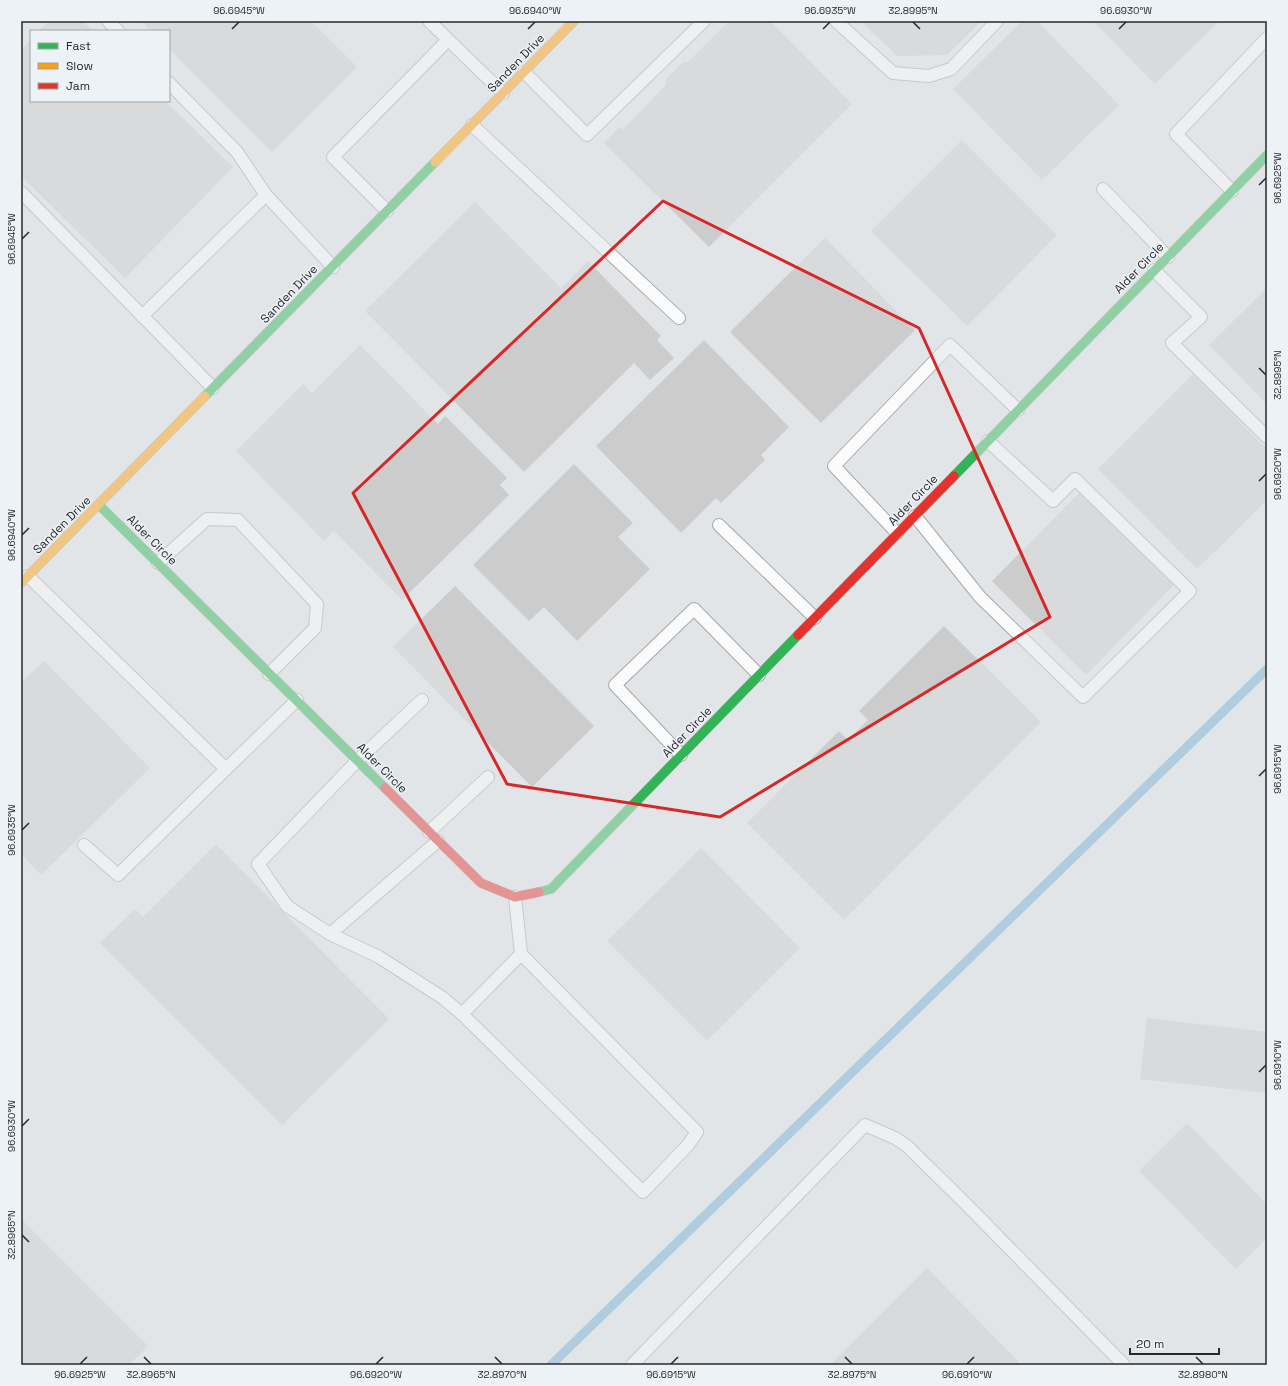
<svg xmlns="http://www.w3.org/2000/svg" width="1288" height="1386" font-family="'Space Grotesk',sans-serif">
<style>
.lines{fill:none;stroke-linecap:round;stroke-linejoin:round}
.stream{stroke:#74add4;stroke-width:9}
.building{fill:#ccc}
.lane-casing{stroke:#a5a7a8;stroke-width:14}
.fast-casing{stroke:#a5a7a8;stroke-width:10}
.slow-casing{stroke:#a5a7a8;stroke-width:10}
.jam-casing{stroke:#a5a7a8;stroke-width:10}
.lane{stroke:#fbfbfb;stroke-width:12}
.fast{stroke:#30b455;stroke-width:9}
.slow{stroke:#ff9f0a;stroke-width:9}
.jam{stroke:#e5322d;stroke-width:9}
.marked{fill:none;stroke:#d62828;stroke-width:3;stroke-linejoin:round}
.ticks{fill:none;stroke:#27282a;stroke-width:1.5}
.labels{text-anchor:middle;dominant-baseline:central;stroke-width:3;stroke-linejoin:round;paint-order:stroke}
.street-label{font-size:12px;fill:#27282a;stroke:#edf2f7}
.neatline{fill:none;stroke:#27282a;stroke-width:1.5}
.ticks-label{font-size:10px;text-anchor:middle;fill:#27282a}
</style>
<rect width="100%" height="100%" fill="#e2e5e7"/>
<g class="lines">
<!-- stream -->
<polyline class="stream" points="551,1365 1267,669"/>
</g>
<!-- building -->
<g class="building">
<polygon points="49,21 83,21 93,31 39,31"/>
<polygon points="141,21 311,21 357,67 272,152 169,49 169,31 151,31"/>
<polygon points="729,21 770,21 852,104 709,247 604,143 619,127 623,129 666,85 666,79 683,62 688,62"/>
<polygon points="861,21 982,21 947,55 897,56"/>
<polygon points="1022,21 1037,21 1119,105 1042,180 953,89"/>
<polygon points="1093,21 1219,21 1155,84"/>
<polygon points="31,40 31,101 165,101 233,167 125,278 21,176 21,50"/>
<polygon points="962,140 1057,235 967,326 871,231"/>
<polygon points="475,202 561,288 588,261 661,336 657,340 674,358 650,380 634,363 524,472 365,311"/>
<polygon points="825,238 915,330 821,423 730,332"/>
<polygon points="1267,288 1267,404 1209,345"/>
<polygon points="704,340 789,427 761,455 765,460 721,503 716,498 681,533 596,446"/>
<polygon points="360,345 438,424 445,416 507,478 500,485 509,495 402,600 334,531 324,541 236,451 303,384 312,393"/>
<polygon points="1193,374 1267,449 1267,500 1197,569 1098,469"/>
<polygon points="574,464 633,523 618,537 650,569 577,641 544,607 529,621 473,565"/>
<polygon points="1080,492 1174,585 1086,675 992,581"/>
<polygon points="455,586 594,726 532,787 393,647"/>
<polygon points="944,626 1041,722 844,920 747,823 839,731 848,740 868,720 859,711"/>
<polygon points="44,661 150,768 41,875 21,854 21,683"/>
<polygon points="216,844 389,1019 282,1125 100,943 135,909 143,917"/>
<polygon points="701,848 800,948 707,1041 607,941"/>
<polygon points="1147,1018 1267,1032 1267,1093 1140,1079"/>
<polygon points="1187,1123 1267,1204 1267,1238 1236,1269 1139,1171"/>
<polygon points="21,1219 148,1346 129,1365 21,1365"/>
<polygon points="927,1268 1022,1365 830,1365"/>
</g>
<g class="lines">
<!-- lane casing -->
<g class="lane-casing">
<g id="lane">
<polyline points="108,21 118,31"/>
<polyline points="429,21 503,93"/>
<polyline points="836,21 893,73 929,76 951,69 997,21"/>
<polyline points="524,72 587,135 704,21"/>
<polyline points="169,83 237,152 266,195 333,267"/>
<polyline points="472,125 679,318"/>
<polyline points="1103,189 1168,257"/>
<polyline points="1232,191 1176,134 1267,38"/>
<polyline points="21,192 213,388"/>
<polyline points="387,211 333,157 448,40"/>
<polyline points="1154,270 1201,317 1172,343 1267,437"/>
<polyline points="142,316 266,195"/>
<polyline points="915,516 980,597 1083,697 1190,591 1075,479 1053,501 988,441"/>
<polyline points="719,525 815,618"/>
<polyline points="897,533 834,466 950,345 1018,410"/>
<polyline points="158,563 207,519 238,520 317,604 315,628 269,674"/>
<polyline points="28,576 226,769 297,700"/>
<polyline points="422,700 357,761 258,864 287,906 330,934 438,841"/>
<polyline points="681,755 615,685 694,609 759,675"/>
<polyline points="429,832 488,777"/>
<polyline points="84,845 118,875 226,769"/>
<polyline points="330,934 379,957 443,998 462,1014 521,954 515,897"/>
<polyline points="462,1014 643,1192 688,1145 697,1132 521,954"/>
<polyline points="632,1365 865,1125 895,1138 907,1146 967,1205 1124,1365"/>
</g>
</g>
<!-- fast casing -->
<g class="fast-casing">
<g id="fast">
<polyline points="205,396 435,162"/>
<polyline points="954,476 1267,155"/>
<polyline points="99,505 385,788"/>
<polyline points="539,892 551,889 798,635"/>
</g>
</g>
<!-- slow casing -->
<g class="slow-casing">
<g id="slow">
<polyline points="435,162 574,21"/>
<polyline points="21,583 205,396"/>
</g>
</g>
<!-- jam casing -->
<g class="jam-casing">
<g id="jam">
<polyline points="798,635 954,476"/>
<polyline points="385,788 481,883 515,897 539,892"/>
</g>
</g>
<!-- lane -->
<use href="#lane" class="lane"/>
<!-- fast -->
<use href="#fast" class="fast"/>
<!-- slow -->
<use href="#slow" class="slow"/>
<!-- jam -->
<use href="#jam" class="jam"/>
</g>
<!-- marked area -->
<path d="M0 0H1288V1386H0ZM663,201L919,328L1050,617L720,817L507,784L353,493Z" fill="#e2e5e7" fill-opacity=".55" fill-rule="evenodd"/>
<path class="marked" d="M663,201L919,328L1050,617L720,817L507,784L353,493Z"/>
<!-- ticks -->
<path class="ticks" d="M913,22L920,29M232,29L239,22M528,29L535,22M823,29L830,22M1119,29L1126,22M1259,185L1266,178M22,239L29,232M1259,368L1266,375M1259,481L1266,474M22,535L29,528M1259,776L1266,769M22,830L29,823M1259,1072L1266,1065M22,1126L29,1119M22,1235L29,1242M144,1357L151,1364M495,1357L502,1364M845,1357L852,1364M1196,1357L1203,1364M80,1364L87,1357M376,1364L383,1357M671,1364L678,1357M967,1364L974,1357"/>
<g class="labels">
<!-- street labels -->
<g class="street-label">
<text transform="translate(516 63) rotate(-46)">Sanden Drive</text>
<text transform="translate(1139 268) rotate(-46)">Alder Circle</text>
<text transform="translate(289 294) rotate(-46)">Sanden Drive</text>
<text transform="translate(913 500) rotate(-46)">Alder Circle</text>
<text transform="translate(62 525) rotate(-45)">Sanden Drive</text>
<text transform="translate(152 540) rotate(45)">Alder Circle</text>
<text transform="translate(687 732) rotate(-46)">Alder Circle</text>
<text transform="translate(382 768) rotate(45)">Alder Circle</text>
</g>
</g>
<!-- border -->
<rect width="1288" height="1386" fill="none" stroke="#edf2f7" stroke-width="44"/>
<!-- legend -->
<rect x="30" y="30" width="140" height="72" fill="#edf2f7" stroke="#9ea1a5"/>
<rect x="38" y="43" width="20" height="6" fill="#30b455" stroke="#9ea1a5"/>
<text x="66" y="50" font-size="12" fill="#27282a">Fast</text>
<rect x="38" y="63" width="20" height="6" fill="#ff9f0a" stroke="#9ea1a5"/>
<text x="66" y="70" font-size="12" fill="#27282a">Slow</text>
<rect x="38" y="83" width="20" height="6" fill="#e5322d" stroke="#9ea1a5"/>
<text x="66" y="90" font-size="12" fill="#27282a">Jam</text>
<!-- scale -->
<path d="M1130 1348v6h89v-6" fill="none" stroke="#27282a" stroke-width="2"/>
<text x="1136" y="1348" font-size="12" fill="#27282a" stroke="#edf2f7" stroke-width="3" paint-order="stroke">20 m</text>
<rect x="22" y="22" width="1244" height="1342" class="neatline"/>
<g class="ticks-label">
<text x="239" y="14">96.6945°W</text>
<text x="535" y="14">96.6940°W</text>
<text x="830" y="14">96.6935°W</text>
<text x="913" y="14">32.8995°N</text>
<text x="1126" y="14">96.6930°W</text>
<text transform="translate(1277 178) rotate(-90)" y="4">96.6925°W</text>
<text transform="translate(11 239) rotate(-90)" y="4">96.6945°W</text>
<text transform="translate(1277 375) rotate(-90)" y="4">32.8995°N</text>
<text transform="translate(1277 474) rotate(-90)" y="4">96.6920°W</text>
<text transform="translate(11 535) rotate(-90)" y="4">96.6940°W</text>
<text transform="translate(1277 769) rotate(-90)" y="4">96.6915°W</text>
<text transform="translate(11 830) rotate(-90)" y="4">96.6935°W</text>
<text transform="translate(1277 1065) rotate(-90)" y="4">96.6910°W</text>
<text transform="translate(11 1126) rotate(-90)" y="4">96.6930°W</text>
<text transform="translate(11 1235) rotate(-90)" y="4">32.8965°N</text>
<text x="80" y="1378">96.6925°W</text>
<text x="151" y="1378">32.8965°N</text>
<text x="376" y="1378">96.6920°W</text>
<text x="502" y="1378">32.8970°N</text>
<text x="671" y="1378">96.6915°W</text>
<text x="852" y="1378">32.8975°N</text>
<text x="967" y="1378">96.6910°W</text>
<text x="1203" y="1378">32.8980°N</text>
</g>
</svg>
